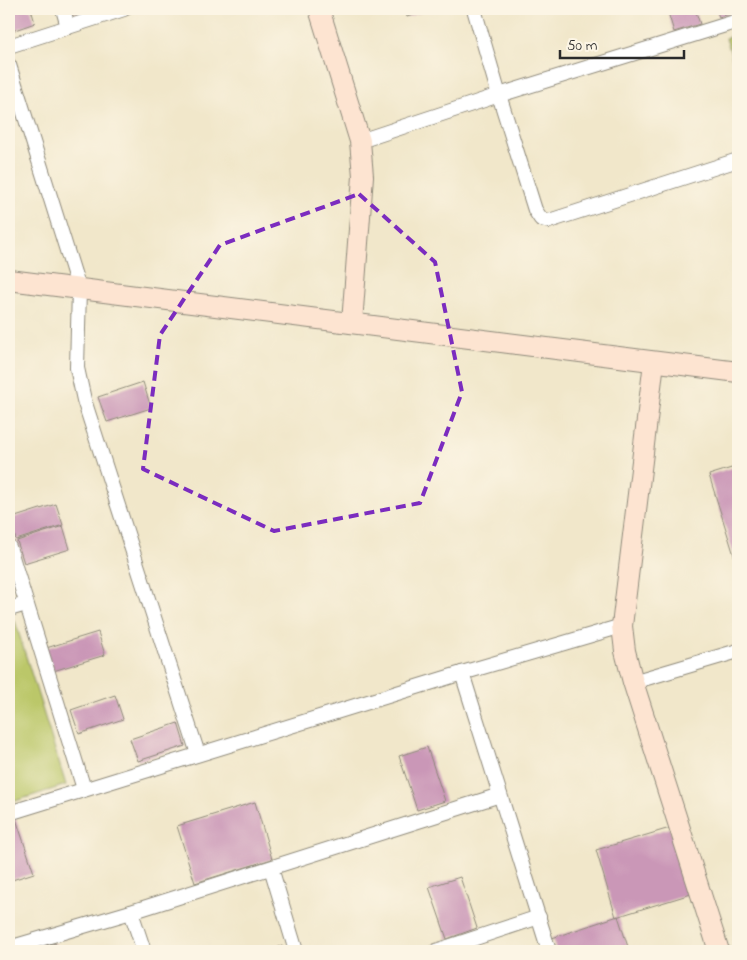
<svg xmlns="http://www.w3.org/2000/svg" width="747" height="960" font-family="'Indie Flower',sans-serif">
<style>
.green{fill:#bbc769;stroke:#73794a}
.building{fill:#ca97b7}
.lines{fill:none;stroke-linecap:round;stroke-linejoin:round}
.street-casing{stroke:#8e897a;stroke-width:16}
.secondary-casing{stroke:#8e897a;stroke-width:22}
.street{stroke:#fff;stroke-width:14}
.secondary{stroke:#fde4d1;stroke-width:20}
.marked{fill:none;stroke:#7b2cbf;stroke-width:4;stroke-dasharray:10 6;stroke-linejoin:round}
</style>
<rect width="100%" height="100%" fill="#fcf5e5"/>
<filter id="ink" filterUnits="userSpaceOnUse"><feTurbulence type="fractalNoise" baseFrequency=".02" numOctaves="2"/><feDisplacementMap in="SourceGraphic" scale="10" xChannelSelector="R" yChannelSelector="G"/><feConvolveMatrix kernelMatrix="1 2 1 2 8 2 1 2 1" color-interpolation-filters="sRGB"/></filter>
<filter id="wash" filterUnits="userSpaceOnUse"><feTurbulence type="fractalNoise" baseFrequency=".0096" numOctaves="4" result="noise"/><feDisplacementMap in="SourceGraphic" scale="20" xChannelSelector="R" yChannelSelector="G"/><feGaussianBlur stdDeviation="1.12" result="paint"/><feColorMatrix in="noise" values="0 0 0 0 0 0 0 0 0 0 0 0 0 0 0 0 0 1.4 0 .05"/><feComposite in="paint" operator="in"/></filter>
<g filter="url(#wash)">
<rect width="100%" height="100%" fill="#f1e7ca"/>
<!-- green -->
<g class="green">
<polygon points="738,34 738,77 726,38"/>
<polygon points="15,621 66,785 9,803 9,623"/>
</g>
<g id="blocks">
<!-- building -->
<g class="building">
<polygon points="9,9 31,9 35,23 12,31 9,22"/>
<polygon points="74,9 87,9 75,13"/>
<polygon points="405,9 431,9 407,17"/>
<polygon points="667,9 695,9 700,24 674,32"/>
<polygon points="716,9 738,9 738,11 719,17"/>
<polygon points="143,382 151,408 107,422 98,397"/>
<polygon points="738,466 738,568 709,475"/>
<polygon points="56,504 63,525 16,540 9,519"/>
<polygon points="63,526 70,549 24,563 17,541"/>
<polygon points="98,632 105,655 50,672 43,649"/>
<polygon points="115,695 123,719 79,734 71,710"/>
<polygon points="178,723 185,746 138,761 130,739"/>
<polygon points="427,747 445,801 417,810 399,756"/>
<polygon points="255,802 272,859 195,883 177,826"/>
<polygon points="16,819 34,873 9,881 9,822"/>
<polygon points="670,828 691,894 616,917 596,850"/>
<polygon points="460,877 477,928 447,939 429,887"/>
<polygon points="618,916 629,950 626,951 556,951 552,938"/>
<polygon points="55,943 57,951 32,951"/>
<polygon points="282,946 284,951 266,951"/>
</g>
</g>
</g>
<g filter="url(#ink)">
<use href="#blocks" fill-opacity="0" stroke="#8e897a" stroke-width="1"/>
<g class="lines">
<!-- street casing -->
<g class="street-casing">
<g id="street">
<polyline points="63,9 68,27"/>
<polyline points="474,9 499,95 535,210 541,219 549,221 738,160"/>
<polyline points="9,46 124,9"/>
<polyline points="9,65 79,289 77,368 84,400 198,754"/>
<polyline points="360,141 499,95 738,21"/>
<polyline points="9,547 84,789"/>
<polyline points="9,609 26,604"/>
<polyline points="462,673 549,951"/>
<polyline points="633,682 738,651"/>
<polyline points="9,813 462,673 622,626"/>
<polyline points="271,868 296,951"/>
<polyline points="131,912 144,951"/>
<polyline points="9,948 131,912 500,795"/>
<polyline points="436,951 539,917"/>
</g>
</g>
<!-- secondary casing -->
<g class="secondary-casing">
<g id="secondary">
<polyline points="319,9 360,141 363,176 352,323"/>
<polyline points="9,280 738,372"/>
<polyline points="654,362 622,626 625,651 633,682 719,951"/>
</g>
</g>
<!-- street -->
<use href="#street" class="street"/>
<!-- secondary -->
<use href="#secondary" class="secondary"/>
</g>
</g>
<!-- marked area -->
<path class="marked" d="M359,194L435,262L462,392L420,503L274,531L143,469L160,335L220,245Z"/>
<!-- margin -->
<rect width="747" height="960" fill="none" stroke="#fcf5e5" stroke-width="30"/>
<!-- scale -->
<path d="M560 50v8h124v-8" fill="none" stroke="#2b2b2b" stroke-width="2.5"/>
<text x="567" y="50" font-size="15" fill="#2b2b2b" stroke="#fcf5e5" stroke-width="4" paint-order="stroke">50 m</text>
</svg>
